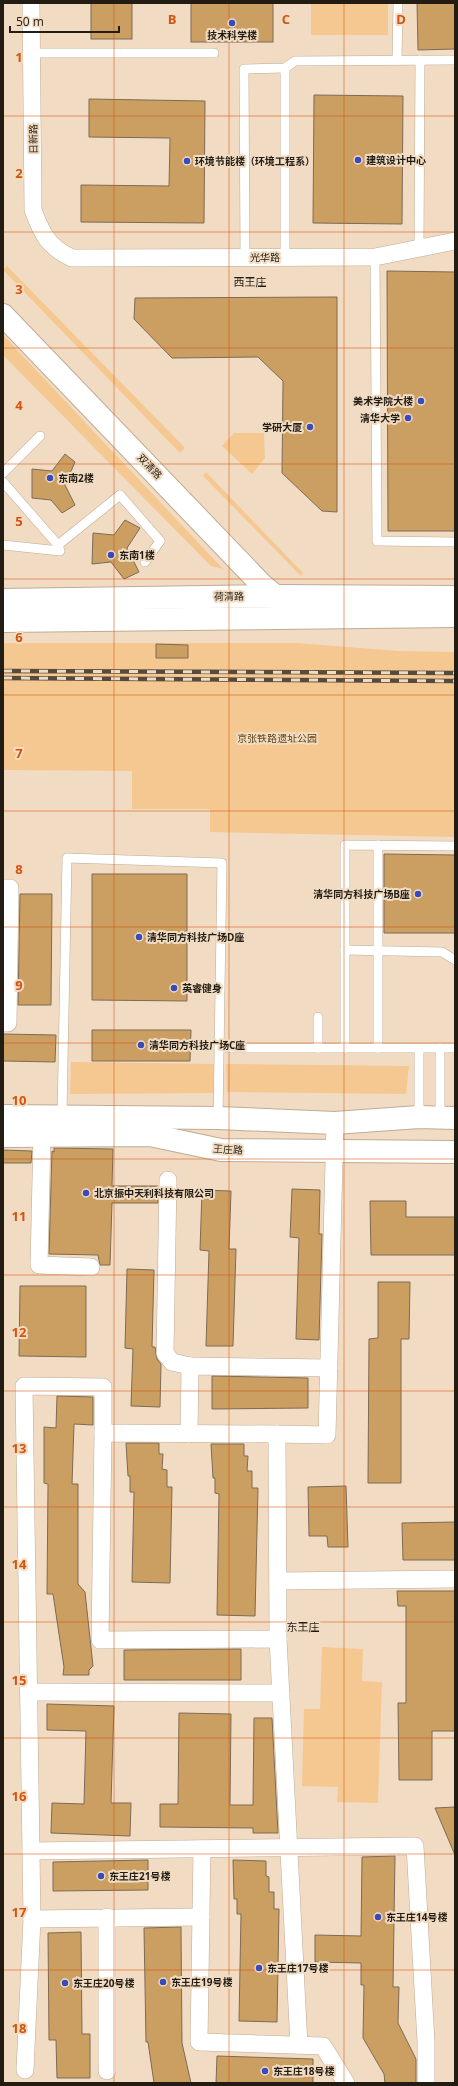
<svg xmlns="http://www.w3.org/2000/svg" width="458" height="2086" font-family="'Open Sans','Noto Sans SC',sans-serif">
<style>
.green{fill:#f4c890}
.building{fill:#cb9e62;stroke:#7d6b55}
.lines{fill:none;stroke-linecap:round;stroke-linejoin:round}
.lane-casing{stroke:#bfab93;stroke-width:10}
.street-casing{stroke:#bfab93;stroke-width:18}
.secondary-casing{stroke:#bfab93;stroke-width:24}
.lane{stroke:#fff;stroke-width:9}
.street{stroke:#fff;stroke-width:17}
.secondary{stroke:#fff;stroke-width:22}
.rail-casing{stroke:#554a3d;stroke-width:4.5}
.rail{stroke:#f1dcc3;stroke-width:3;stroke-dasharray:9;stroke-linecap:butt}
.grid{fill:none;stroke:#d4530d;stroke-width:1;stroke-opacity:0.55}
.poi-dot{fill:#384abc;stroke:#f1dcc3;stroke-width:1.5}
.labels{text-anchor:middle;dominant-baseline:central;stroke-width:4;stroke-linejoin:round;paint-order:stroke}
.poi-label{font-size:10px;font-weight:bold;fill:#231c13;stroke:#f1dcc3;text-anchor:start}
.street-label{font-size:10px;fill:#231c13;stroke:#f1dcc3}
.park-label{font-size:10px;fill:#604112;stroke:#f1dcc3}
.neighbourhood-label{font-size:11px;fill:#231c13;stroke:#f1dcc3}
.grid-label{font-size:13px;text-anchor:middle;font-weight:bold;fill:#d4530d;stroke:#f1dcc3;stroke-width:4;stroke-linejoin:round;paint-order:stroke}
</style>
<rect width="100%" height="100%" fill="#f1dcc3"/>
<!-- green -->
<g class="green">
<rect x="311" y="3" width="77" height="32"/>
<polygon points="7,266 185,448 180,453 3,270"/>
<polygon points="3,335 223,569 211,566 3,355"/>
<polygon points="234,433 264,433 265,458 252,474 222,446"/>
<polygon points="206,472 303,573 301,576 203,476"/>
<polygon points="3,643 296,643 399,651 455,652 455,837 210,832 210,809 132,809 132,771 3,770"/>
<polygon points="71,1062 214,1064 213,1093 70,1094"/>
<polygon points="226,1064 409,1066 406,1094 227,1092"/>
<polygon points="322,1647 363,1649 362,1681 382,1682 378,1803 337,1802 338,1787 302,1786 304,1709 320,1709"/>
</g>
<!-- building -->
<g class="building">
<rect x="91" y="3" width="41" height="36"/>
<rect x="191" y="3" width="82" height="39"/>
<polygon points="417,3 455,3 455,49 418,50"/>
<polygon points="314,95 403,96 402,224 313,223"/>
<polygon points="89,99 205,101 204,223 81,222 81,185 169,186 170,138 89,137"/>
<polygon points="387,271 455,272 455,531 388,531"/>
<polygon points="337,297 337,512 322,511 282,473 283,381 258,357 172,358 134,319 135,298"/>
<polygon points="65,454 75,462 65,485 75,505 62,513 51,500 32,498 32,469 52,471"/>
<polygon points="125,520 140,528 127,548 139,572 124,579 111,562 92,564 93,533 114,535"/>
<polygon points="156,644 188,645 188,658 156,658"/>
<polygon points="384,854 455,855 455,933 384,933"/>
<polygon points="92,874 187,874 187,1001 92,1000"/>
<polygon points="20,894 52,894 51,1005 18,1005"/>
<polygon points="92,1030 191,1030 190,1061 92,1061"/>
<polygon points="3,1034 56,1035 55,1062 3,1061"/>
<polygon points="54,1148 113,1149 112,1186 158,1186 158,1203 112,1203 110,1265 100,1265 98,1255 49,1254 52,1151 54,1152"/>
<polygon points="3,1150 32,1151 31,1163 3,1163"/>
<polygon points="292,1189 320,1190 319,1234 322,1234 319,1340 296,1339 299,1238 290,1237"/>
<polygon points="202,1190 231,1191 229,1249 236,1249 233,1346 206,1346 209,1251 200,1250"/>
<polygon points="370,1201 406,1201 406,1217 455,1217 455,1255 371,1255"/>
<polygon points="127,1269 154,1270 152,1347 155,1347 157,1359 161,1364 160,1407 131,1406 133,1349 125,1348"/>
<polygon points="378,1282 410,1282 409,1339 401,1339 401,1483 368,1483 369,1339 378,1338"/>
<polygon points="20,1286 86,1286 86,1357 19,1356"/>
<polygon points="212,1376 308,1378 308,1408 212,1409"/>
<polygon points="57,1396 93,1397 93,1425 74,1424 72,1484 78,1484 78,1584 85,1592 93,1666 89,1670 89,1675 63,1675 64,1667 53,1594 47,1594 48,1484 44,1483 44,1427 56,1428"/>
<polygon points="126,1443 159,1443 159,1454 163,1454 162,1469 167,1470 167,1487 172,1487 170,1583 132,1582 134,1492 130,1492 130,1476 128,1476"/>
<polygon points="211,1444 244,1444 244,1456 248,1456 247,1471 252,1471 252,1488 258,1488 255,1616 217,1615 219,1494 215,1493 215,1478 213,1478"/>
<polygon points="346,1486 348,1547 328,1547 327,1536 309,1536 308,1487"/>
<polygon points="455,1522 455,1560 403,1560 402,1523"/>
<polygon points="397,1591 455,1591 455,1731 432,1731 432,1780 399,1780 398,1703 406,1703 406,1606 398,1606"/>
<polygon points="241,1649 241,1680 124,1680 124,1650"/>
<polygon points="47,1704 114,1706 111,1803 131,1803 130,1836 51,1833 52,1803 84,1804 86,1731 47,1730"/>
<polygon points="179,1713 231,1714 230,1805 253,1805 254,1718 272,1718 278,1833 253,1833 253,1828 160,1827 160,1804 178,1804"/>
<polygon points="455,1807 455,1855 435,1808"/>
<polygon points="395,1856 393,1987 399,1987 398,2023 416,2059 416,2083 385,2083 384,2074 363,2038 364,1985 361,1985 361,1963 315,1962 315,1935 361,1936 362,1857"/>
<polygon points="148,1860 148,1890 53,1891 53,1862"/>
<polygon points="233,1860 266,1861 266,1876 269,1877 269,1892 274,1892 274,1909 279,1909 277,2022 239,2021 241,1914 237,1914 237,1899 234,1899"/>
<polygon points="181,1927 182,2043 191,2083 154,2083 148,2042 146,2042 144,1928"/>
<polygon points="81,1932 82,2034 90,2034 90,2078 57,2078 56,2040 49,2040 48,1933"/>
<polygon points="217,2056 313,2059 313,2083 216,2083"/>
</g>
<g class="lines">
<!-- lane casing -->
<g class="lane-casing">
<g id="lane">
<polyline points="32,53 214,53"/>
<polyline points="397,60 398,3"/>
<polyline points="419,248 420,60"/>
<polyline points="245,257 244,69 285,68 295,61 455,60"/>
<polyline points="285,257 285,68"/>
<polyline points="375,257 377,541 455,542"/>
<polyline points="3,473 40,436"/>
<polyline points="3,482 58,545 60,551 3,545"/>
<polyline points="58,545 120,495 160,541 145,562"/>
<polyline points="378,845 378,1048"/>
<polyline points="345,950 442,952 455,960"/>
<polyline points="318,1017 318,1048 455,1048"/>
<polyline points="219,1048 318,1048"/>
<polyline points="345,1048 345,845 455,846"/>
<polyline points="419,1049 419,1117"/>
<polyline points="62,1115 67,858 222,863 218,1118"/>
<polyline points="440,1117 440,1048"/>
</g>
</g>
<!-- street casing -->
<g class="street-casing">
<g id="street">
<path d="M31,3L33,210C42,234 48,247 72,258L375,257L455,241"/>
<polyline points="3,888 10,888 8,1023 3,1023"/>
<polyline points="42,1135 39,1265 91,1267"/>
<polyline points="168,1180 165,1353 172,1362 190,1366"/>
<polyline points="103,1433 103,1387 24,1386 32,1919 201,1917"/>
<polyline points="189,1434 190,1366 329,1368"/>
<polyline points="277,1434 103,1433 100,1640 278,1639"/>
<polyline points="278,1581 455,1579"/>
<polyline points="30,1692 281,1693"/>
<polyline points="202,1849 199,2042 323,2046 346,2083"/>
<polyline points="31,1851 415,1846 426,2042 426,2083"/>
<polyline points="107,1917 107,2071"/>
<polyline points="299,2045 278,1639 277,1434 327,1435 335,1123"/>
<polyline points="25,2070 32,1919"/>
</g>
</g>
<!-- secondary casing -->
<g class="secondary-casing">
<g id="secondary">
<polyline points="3,315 262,585 281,601"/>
<polyline points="3,600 275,596 455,597"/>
<polyline points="3,621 455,616"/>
<polyline points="3,1116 218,1118 335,1123 419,1117 455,1118"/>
<polyline points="3,1136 150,1135 221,1150 455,1152"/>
</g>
</g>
<!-- lane -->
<use href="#lane" class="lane"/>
<!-- street -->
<use href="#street" class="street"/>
<!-- secondary -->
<use href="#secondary" class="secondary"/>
<!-- rail casing -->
<g class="rail-casing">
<g id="rail">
<polyline points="3,671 455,673"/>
<polyline points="3,678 455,681"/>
</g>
</g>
<!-- rail -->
<use href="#rail" class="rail"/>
</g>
<!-- grid -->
<path class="grid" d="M114,3V2083M229,3V2083M344,3V2083M3,116H455M3,232H455M3,348H455M3,464H455M3,579H455M3,695H455M3,811H455M3,927H455M3,1043H455M3,1159H455M3,1275H455M3,1391H455M3,1507H455M3,1622H455M3,1738H455M3,1854H455M3,1970H455"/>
<!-- markers -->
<g class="poi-dot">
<circle cx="232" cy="23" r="4"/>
<circle cx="358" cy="160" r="4"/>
<circle cx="187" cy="161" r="4"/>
<circle cx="421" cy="401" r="4"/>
<circle cx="408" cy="418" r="4"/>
<circle cx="310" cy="427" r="4"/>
<circle cx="50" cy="478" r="4"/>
<circle cx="111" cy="555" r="4"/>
<circle cx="418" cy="894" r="4"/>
<circle cx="139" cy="937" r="4"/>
<circle cx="174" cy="988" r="4"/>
<circle cx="141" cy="1045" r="4"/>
<circle cx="86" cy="1193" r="4"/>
<circle cx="101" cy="1876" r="4"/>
<circle cx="378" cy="1917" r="4"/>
<circle cx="259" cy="1968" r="4"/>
<circle cx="163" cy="1982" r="4"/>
<circle cx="65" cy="1983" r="4"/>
<circle cx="265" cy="2071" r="4"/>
</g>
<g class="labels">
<!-- poi labels -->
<g class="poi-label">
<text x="232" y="35" text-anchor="middle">技术科学楼</text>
<text x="366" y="160">建筑设计中心</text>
<text x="195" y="161">环境节能楼（环境工程系）</text>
<text x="413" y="401" text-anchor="end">美术学院大楼</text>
<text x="400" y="418" text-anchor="end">清华大学</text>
<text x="302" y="427" text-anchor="end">学研大厦</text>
<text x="58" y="478">东南2楼</text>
<text x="119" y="555">东南1楼</text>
<text x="410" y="894" text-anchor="end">清华同方科技广场B座</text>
<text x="147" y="937">清华同方科技广场D座</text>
<text x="182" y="988">英睿健身</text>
<text x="149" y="1045">清华同方科技广场C座</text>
<text x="94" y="1193">北京振中天利科技有限公司</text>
<text x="109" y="1876">东王庄21号楼</text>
<text x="386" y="1917">东王庄14号楼</text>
<text x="267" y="1968">东王庄17号楼</text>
<text x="171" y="1982">东王庄19号楼</text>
<text x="73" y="1983">东王庄20号楼</text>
<text x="273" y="2071">东王庄18号楼</text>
</g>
<!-- street labels -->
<g class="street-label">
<text transform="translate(33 139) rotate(-91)">日新路</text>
<text x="265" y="257">光华路</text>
<text transform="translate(150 466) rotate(46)">双清路</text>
<text transform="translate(229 596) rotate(-1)">荷清路</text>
<text transform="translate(228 1149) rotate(4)">王庄路</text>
</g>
<!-- park labels -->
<g class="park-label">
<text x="277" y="738">京张铁路遗址公园</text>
</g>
<!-- neighbourhood labels -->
<g class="neighbourhood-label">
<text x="250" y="281">西王庄</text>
<text x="303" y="1626">东王庄</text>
</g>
</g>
<g class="grid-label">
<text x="172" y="24">B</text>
<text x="286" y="24">C</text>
<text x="401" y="24">D</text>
<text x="19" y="62">1</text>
<text x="19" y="178">2</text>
<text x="19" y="294">3</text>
<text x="19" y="410">4</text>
<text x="19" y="526">5</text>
<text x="19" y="642">6</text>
<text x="19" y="758">7</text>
<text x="19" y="874">8</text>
<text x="19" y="990">9</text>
<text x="19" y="1105">10</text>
<text x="19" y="1221">11</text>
<text x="19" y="1337">12</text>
<text x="19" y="1453">13</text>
<text x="19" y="1569">14</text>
<text x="19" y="1685">15</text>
<text x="19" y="1801">16</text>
<text x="19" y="1917">17</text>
<text x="19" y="2033">18</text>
</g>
<!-- border -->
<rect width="458" height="2086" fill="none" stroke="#231c13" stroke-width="8"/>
<!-- scale -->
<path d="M10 26v6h109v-6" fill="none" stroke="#231c13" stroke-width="2"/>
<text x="16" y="26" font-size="12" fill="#231c13" stroke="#f1dcc3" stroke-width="3" paint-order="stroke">50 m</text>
</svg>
